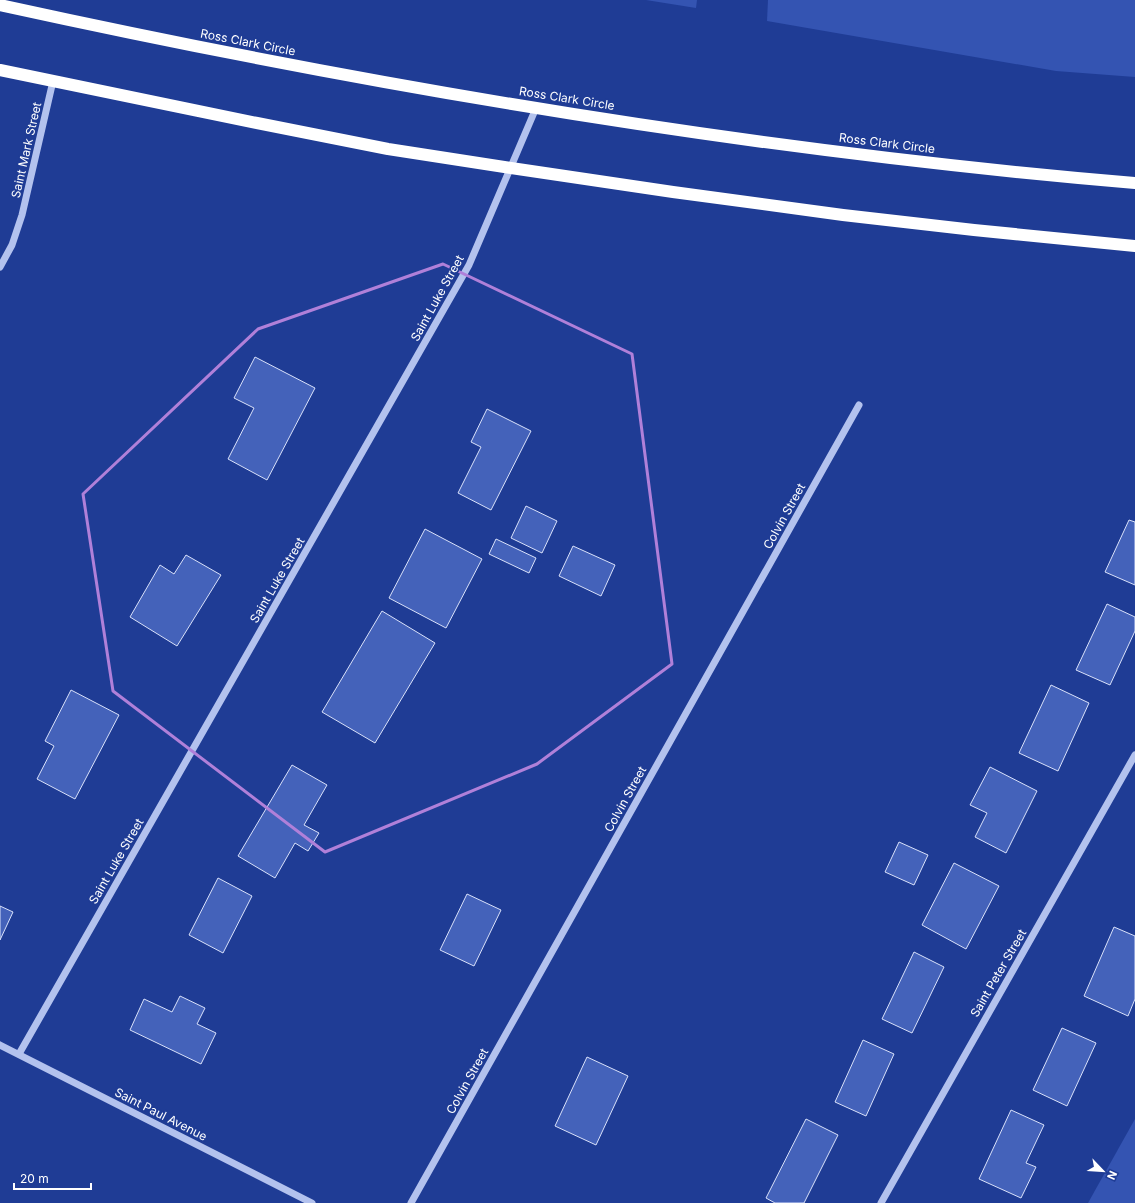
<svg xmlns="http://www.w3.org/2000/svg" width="1135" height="1203" font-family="Inter,sans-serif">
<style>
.green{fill:#3454b2}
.building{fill:#4462ba;stroke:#d9e1fa}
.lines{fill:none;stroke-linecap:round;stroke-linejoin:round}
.minor{stroke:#b3c2ee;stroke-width:7}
.highway{stroke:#fff;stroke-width:12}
.marked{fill:none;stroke:#b080d9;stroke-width:3;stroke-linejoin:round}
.labels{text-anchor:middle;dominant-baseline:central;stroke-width:3.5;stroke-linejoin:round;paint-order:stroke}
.street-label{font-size:12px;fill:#fff;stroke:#1f3c95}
</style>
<rect width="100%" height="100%" fill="#1f3c95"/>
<!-- green -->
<g class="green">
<polygon points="646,0 697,0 696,8"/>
<polygon points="768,0 1135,0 1135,77 1056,71 767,21"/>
<polygon points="1135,1119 1135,1203 1088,1203"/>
</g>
<!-- building -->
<g class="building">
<polygon points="255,357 315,388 267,480 228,459 254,408 234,398"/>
<polygon points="487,409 531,431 491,510 458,493 481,447 471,442"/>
<polygon points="526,506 557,521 542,553 511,538"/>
<polygon points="1129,520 1135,522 1135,585 1105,572"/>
<polygon points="425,529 482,559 446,628 389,598"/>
<polygon points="496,539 536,558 529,573 489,554"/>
<polygon points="573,546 615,565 601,596 559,576"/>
<polygon points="186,555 221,575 177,646 130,617 160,565 174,574"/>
<polygon points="1107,604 1135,617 1135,631 1110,685 1076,670"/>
<polygon points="382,611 435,643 375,743 322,712"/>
<polygon points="1051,685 1089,703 1058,771 1019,753"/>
<polygon points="71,690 119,715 75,799 37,779 54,746 45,741"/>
<polygon points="292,765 327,785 304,825 319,833 308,851 295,843 275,878 238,856"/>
<polygon points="990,767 1037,791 1006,853 975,837 987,813 970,805"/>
<polygon points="899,842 928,855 914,885 885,872"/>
<polygon points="954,863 999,886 966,949 922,925"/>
<polygon points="218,878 252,896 223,953 189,935"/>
<polygon points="467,894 501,910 474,966 440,950"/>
<polygon points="0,906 13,912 0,940"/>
<polygon points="1114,927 1135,936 1135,999 1128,1016 1084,996"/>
<polygon points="914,952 944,967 912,1033 882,1019"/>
<polygon points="180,996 205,1008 197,1024 216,1033 201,1064 130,1030 144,999 172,1012"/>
<polygon points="1062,1028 1096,1043 1067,1106 1033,1090"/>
<polygon points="863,1040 894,1054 866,1116 835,1102"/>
<polygon points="587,1057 628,1076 596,1145 555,1126"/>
<polygon points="1011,1110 1044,1125 1026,1163 1036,1167 1021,1198 979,1179"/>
<polygon points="806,1119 838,1135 804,1203 775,1203 766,1198"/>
</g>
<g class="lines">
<!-- minor -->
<g class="minor">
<polyline points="0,267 12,245 22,215 53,81"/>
<polyline points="0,1045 312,1203"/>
<polyline points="19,1054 469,265 536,108"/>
<polyline points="411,1203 859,405"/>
<polyline points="881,1203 1135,755"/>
</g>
<!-- highway -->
<g class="highway">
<path d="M0,5C374,87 753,151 1135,183"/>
<polyline points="0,70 257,123 388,149 511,168 673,192 843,215 974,230 1135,246"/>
</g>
</g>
<!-- marked area -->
<path class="marked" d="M443,264L632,354L672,664L537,764L325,852L113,691L83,494L258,329Z"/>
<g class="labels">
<!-- street labels -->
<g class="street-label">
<text transform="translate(248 42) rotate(11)">Ross Clark Circle</text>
<text transform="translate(567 98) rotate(9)">Ross Clark Circle</text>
<text transform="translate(887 143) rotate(7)">Ross Clark Circle</text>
<text transform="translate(26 150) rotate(-77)">Saint Mark Street</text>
<text transform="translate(437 298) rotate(-61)">Saint Luke Street</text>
<text transform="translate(784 516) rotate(-61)">Colvin Street</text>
<text transform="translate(277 580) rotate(-60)">Saint Luke Street</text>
<text transform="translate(625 799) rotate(-61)">Colvin Street</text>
<text transform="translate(116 861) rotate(-60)">Saint Luke Street</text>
<text transform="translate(998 973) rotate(-60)">Saint Peter Street</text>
<text transform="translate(467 1081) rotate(-61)">Colvin Street</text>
<text transform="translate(161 1114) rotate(27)">Saint Paul Avenue</text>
</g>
</g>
<!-- north arrow -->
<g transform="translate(1103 1171) rotate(115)" stroke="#1f3c95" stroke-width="3" paint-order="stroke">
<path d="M0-3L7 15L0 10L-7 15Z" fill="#ffffff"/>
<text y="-6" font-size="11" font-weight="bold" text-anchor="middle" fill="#ffffff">N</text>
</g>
<!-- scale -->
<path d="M14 1183v6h77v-6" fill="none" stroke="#ffffff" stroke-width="2"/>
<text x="20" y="1183" font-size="12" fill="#ffffff" stroke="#1f3c95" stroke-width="3" paint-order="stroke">20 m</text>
</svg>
